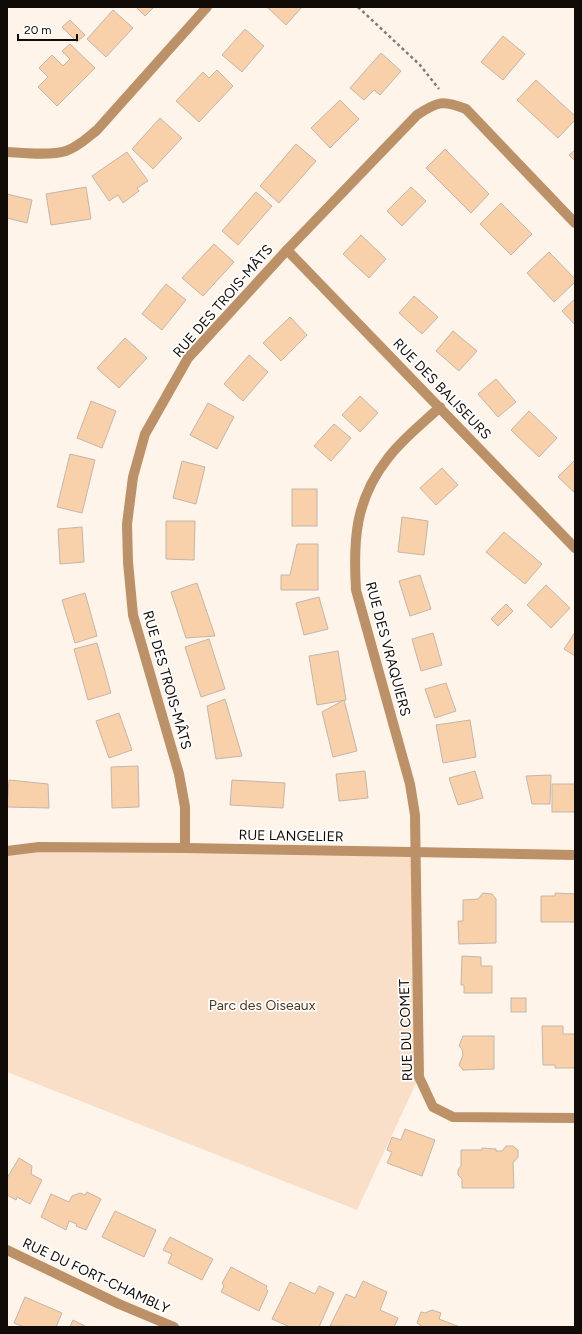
<svg xmlns="http://www.w3.org/2000/svg" width="582" height="1334" font-family="Figtree,sans-serif">
<style>
.green{fill:#f9dfc7}
.building{fill:#f8d0aa;stroke:#c4b6a9}
.lines{fill:none;stroke-linecap:round;stroke-linejoin:round}
.path{stroke:#837b73;stroke-width:2.5;stroke-dasharray:3 3;stroke-linecap:butt}
.minor{stroke:#bc9168;stroke-width:10}
.tertiary{stroke:#bc9168;stroke-width:10}
.labels{text-anchor:middle;dominant-baseline:central;stroke-width:3.5;stroke-linejoin:round;paint-order:stroke}
.street-label{font-size:14px;fill:#100b07;stroke:#fff}
.park-label{font-size:14px;fill:#51361b;stroke:#fff}
</style>
<rect width="100%" height="100%" fill="#fff4e9"/>
<!-- green -->
<polygon class="green" points="7,851 416,853 419,1077 357,1210 7,1072"/>
<!-- building -->
<g class="building">
<polygon points="136,7 154,7 145,16"/>
<polygon points="267,7 302,7 286,25"/>
<polygon points="113,10 133,28 106,57 87,39"/>
<polygon points="70,20 85,35 77,42 62,27"/>
<polygon points="245,29 264,46 242,72 222,55"/>
<polygon points="503,36 525,54 503,80 481,62"/>
<polygon points="70,44 95,68 57,106 38,87 48,77 39,68 52,55 63,66 70,59 62,51"/>
<polygon points="381,53 401,71 380,95 374,90 364,100 350,88"/>
<polygon points="217,70 233,86 199,122 176,101 203,72 209,78"/>
<polygon points="536,80 575,116 575,120 558,138 517,100"/>
<polygon points="340,100 359,119 330,148 311,128"/>
<polygon points="160,118 182,138 153,169 132,149"/>
<polygon points="296,144 316,161 279,203 260,186"/>
<polygon points="445,149 489,194 471,213 426,168"/>
<polygon points="575,150 575,161 569,155"/>
<polygon points="127,152 148,181 137,188 139,191 123,203 118,195 109,201 92,176"/>
<polygon points="86,187 91,219 51,225 46,194"/>
<polygon points="411,187 426,201 402,226 387,211"/>
<polygon points="256,192 272,206 238,245 222,231"/>
<polygon points="7,194 32,200 27,223 7,218"/>
<polygon points="501,203 532,234 511,255 480,224"/>
<polygon points="361,235 386,259 369,278 343,254"/>
<polygon points="214,244 234,262 203,296 182,278"/>
<polygon points="549,252 575,279 575,282 554,302 527,273"/>
<polygon points="166,284 186,300 162,330 142,314"/>
<polygon points="414,296 438,317 422,334 399,313"/>
<polygon points="575,299 575,325 562,311"/>
<polygon points="290,317 307,335 281,361 263,343"/>
<polygon points="453,331 477,351 459,371 436,351"/>
<polygon points="125,338 147,358 119,388 97,368"/>
<polygon points="249,355 268,372 243,401 224,384"/>
<polygon points="496,379 516,402 498,417 478,394"/>
<polygon points="360,396 378,413 360,432 342,415"/>
<polygon points="91,401 116,411 102,448 77,438"/>
<polygon points="208,403 234,417 217,449 190,435"/>
<polygon points="529,411 557,438 539,457 511,430"/>
<polygon points="334,424 351,438 331,461 314,446"/>
<polygon points="70,454 95,460 82,513 57,507"/>
<polygon points="575,460 575,493 558,477"/>
<polygon points="182,461 205,467 196,504 173,498"/>
<polygon points="442,468 458,485 436,505 420,488"/>
<rect x="292" y="489" width="25" height="37"/>
<polygon points="402,517 428,521 424,555 398,552"/>
<polygon points="166,521 195,521 194,560 166,559"/>
<polygon points="82,527 84,562 60,564 58,529"/>
<polygon points="504,532 542,564 525,584 486,552"/>
<polygon points="297,544 318,544 318,590 281,590 281,575 290,575"/>
<polygon points="420,575 431,609 410,616 399,581"/>
<polygon points="197,583 215,636 186,638 171,592"/>
<polygon points="546,585 570,608 551,628 527,605"/>
<polygon points="85,593 97,636 75,643 62,600"/>
<polygon points="319,597 328,629 304,635 296,603"/>
<polygon points="506,604 513,611 498,626 491,619"/>
<polygon points="575,632 575,656 564,649"/>
<polygon points="433,633 442,665 421,671 412,639"/>
<polygon points="209,639 225,689 201,697 185,647"/>
<polygon points="97,643 111,693 88,700 74,649"/>
<polygon points="338,651 346,700 317,705 309,656"/>
<polygon points="446,683 456,711 435,718 425,689"/>
<polygon points="225,699 242,756 216,759 207,706"/>
<polygon points="344,700 357,751 333,757 322,712"/>
<polygon points="119,713 132,750 109,758 96,721"/>
<polygon points="470,720 476,757 443,763 436,725"/>
<polygon points="138,766 139,807 112,808 111,767"/>
<polygon points="365,771 368,798 339,801 336,774"/>
<polygon points="475,771 483,798 458,805 449,778"/>
<polygon points="551,775 550,804 532,804 526,776"/>
<polygon points="9,780 48,784 49,808 7,807"/>
<polygon points="232,780 285,783 283,808 230,805"/>
<rect x="552" y="784" width="23" height="28"/>
<polygon points="483,893 492,894 496,899 496,943 459,944 458,921 463,921 463,900 478,899"/>
<polygon points="555,893 575,894 575,922 541,922 541,896 555,896"/>
<polygon points="462,956 481,957 481,966 492,966 492,993 464,993 464,985 461,985"/>
<rect x="511" y="998" width="15" height="14"/>
<polygon points="542,1026 563,1026 563,1034 575,1034 575,1068 555,1068 555,1065 543,1065"/>
<polygon points="463,1036 494,1036 494,1069 463,1070 459,1065 463,1055 462,1049 459,1046"/>
<polygon points="405,1129 435,1140 422,1176 387,1163 392,1152 387,1150 392,1137 401,1140"/>
<polygon points="506,1146 513,1146 518,1150 518,1157 513,1163 514,1188 462,1188 462,1179 458,1175 458,1170 461,1166 461,1150 482,1150 482,1148 496,1149 496,1151 502,1151"/>
<polygon points="19,1158 32,1166 31,1174 42,1180 30,1204 17,1197 16,1200 7,1195 7,1178"/>
<polygon points="87,1192 101,1199 86,1230 76,1226 77,1224 69,1221 66,1230 41,1217 51,1194 69,1202 72,1196 80,1193 85,1195"/>
<polygon points="115,1211 156,1230 144,1257 102,1237"/>
<polygon points="170,1237 213,1259 202,1280 168,1263 172,1254 163,1250"/>
<polygon points="231,1267 267,1286 266,1289 268,1291 259,1311 221,1292 224,1286 222,1283"/>
<polygon points="363,1281 387,1292 380,1310 398,1318 394,1327 330,1326 346,1294 355,1298"/>
<polygon points="290,1282 315,1294 319,1286 334,1293 319,1327 290,1327 272,1319"/>
<polygon points="25,1297 62,1313 56,1327 24,1327 14,1323"/>
<polygon points="432,1310 441,1313 439,1319 460,1327 423,1327 417,1323 421,1312 425,1313"/>
<polygon points="73,1320 87,1327 70,1327"/>
</g>
<g class="lines">
<!-- path -->
<polyline class="path" points="358,7 420,65 439,89"/>
<!-- minor -->
<g class="minor">
<path d="M7,152C24,153 50,156 66,151C78,147 87,138 97,130L207,7"/>
<polyline points="287,250 575,548"/>
<path d="M440,407C423,423 402,439 388,458C355,500 353,540 356,590L410,784L415,815L419,1077L433,1107L453,1117L575,1118"/>
<path d="M185,848V807L179,774L133,615L128,562L127,524L133,477L145,434L188,358L287,250L417,115C438,101 443,100 466,109L575,223"/>
<polyline points="7,1250 119,1304 174,1327"/>
</g>
<!-- tertiary -->
<polyline class="tertiary" points="7,851 39,847 185,848 575,855"/>
</g>
<g class="labels">
<!-- street labels -->
<g class="street-label">
<text transform="translate(223 301) rotate(-49)">RUE DES TROIS-MÂTS</text>
<text transform="translate(442 389) rotate(46)">RUE DES BALISEURS</text>
<text transform="translate(388 649) rotate(75)">RUE DES VRAQUIERS</text>
<text transform="translate(167 680) rotate(74)">RUE DES TROIS-MÂTS</text>
<text transform="translate(291 836) rotate(1)">RUE LANGELIER</text>
<text transform="translate(406 1030) rotate(-92)">RUE DU COMET</text>
<text transform="translate(96 1276) rotate(25)">RUE DU FORT-CHAMBLY</text>
</g>
<!-- park labels -->
<g class="park-label">
<text x="262" y="1005">Parc des Oiseaux</text>
</g>
</g>
<!-- border -->
<rect width="582" height="1334" fill="none" stroke="#100b07" stroke-width="16"/>
<!-- scale -->
<path d="M18 34v6h59v-6" fill="none" stroke="#100b07" stroke-width="2"/>
<text x="24" y="34" font-size="12" fill="#100b07" stroke="#ffffff" stroke-width="3" paint-order="stroke">20 m</text>
</svg>
